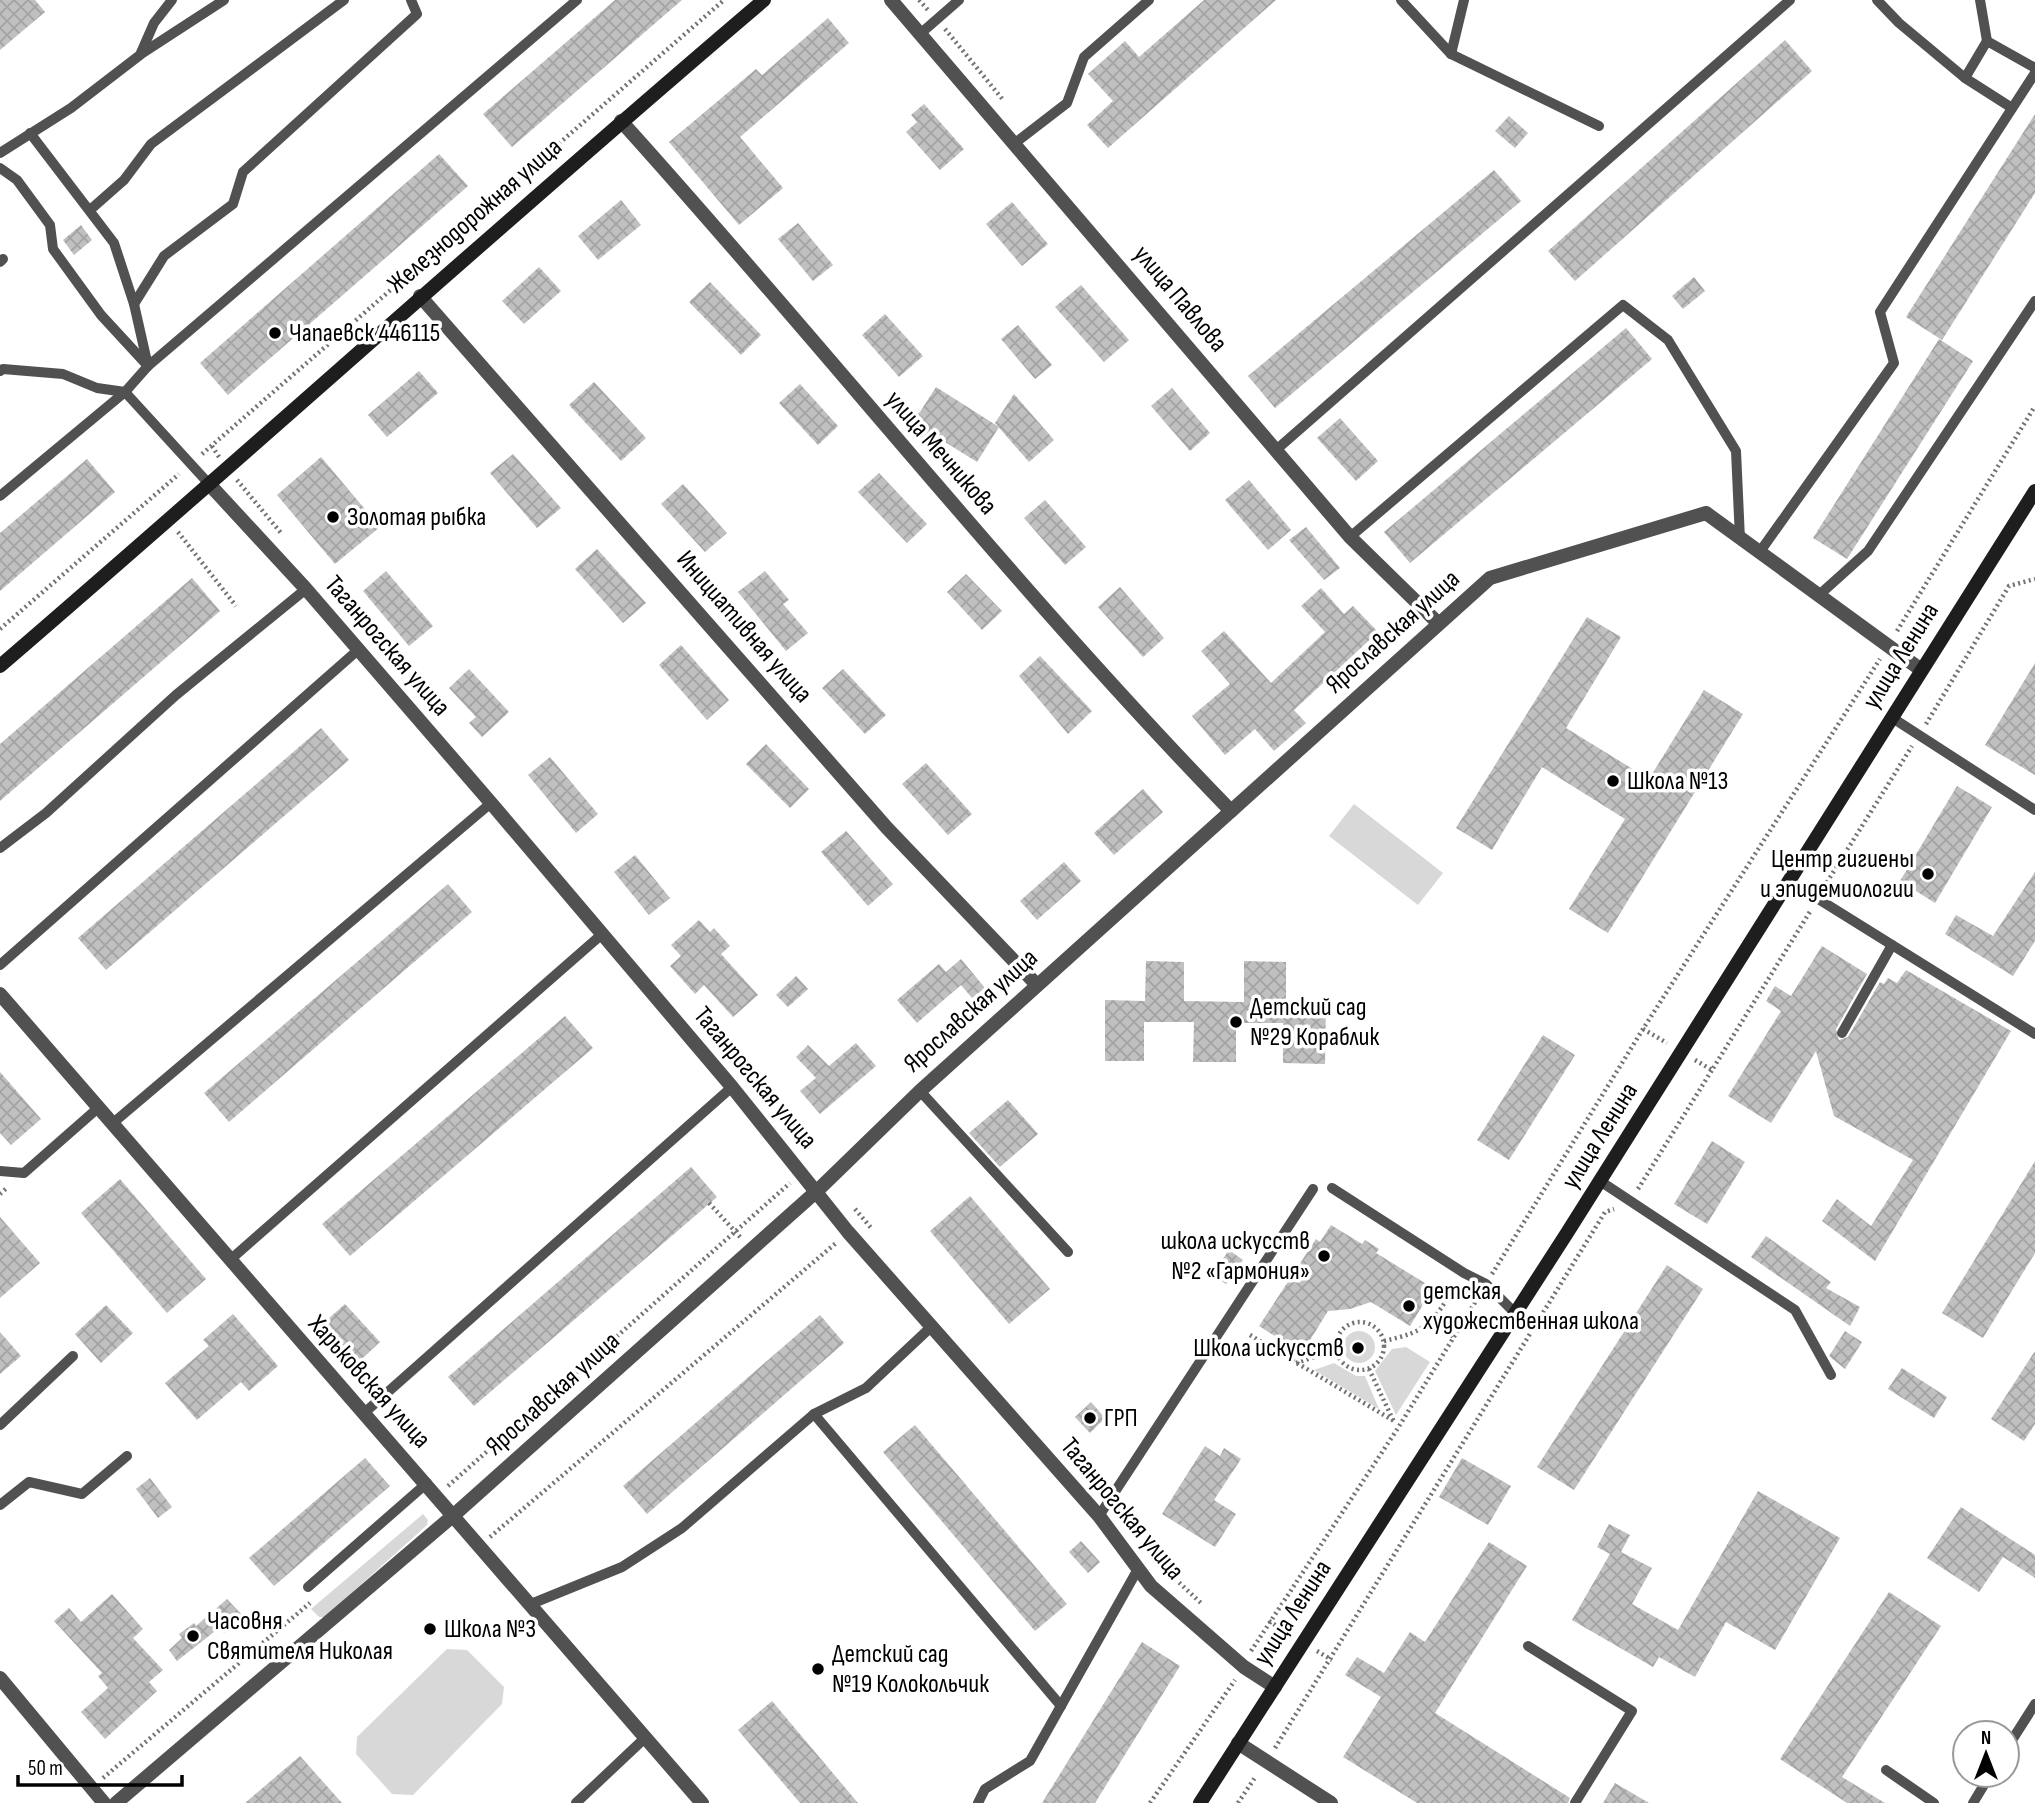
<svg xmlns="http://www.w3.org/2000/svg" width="2035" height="1803" font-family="'Sofia Sans Condensed',sans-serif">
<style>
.grass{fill:#d8d8d8}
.building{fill:url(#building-cross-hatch)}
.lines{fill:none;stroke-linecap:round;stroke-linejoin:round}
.path{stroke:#737373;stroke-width:4.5;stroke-dasharray:2 3.5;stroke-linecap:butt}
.lane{stroke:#515151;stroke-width:10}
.street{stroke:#515151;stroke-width:14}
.secondary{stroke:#1e1e1e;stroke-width:14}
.poi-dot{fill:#000;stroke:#fff;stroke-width:2.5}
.labels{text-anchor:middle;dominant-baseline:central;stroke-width:7;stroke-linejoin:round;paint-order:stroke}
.street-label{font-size:26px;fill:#000;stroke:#fff}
.poi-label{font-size:26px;fill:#000;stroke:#fff;text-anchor:start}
</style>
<defs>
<pattern id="building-cross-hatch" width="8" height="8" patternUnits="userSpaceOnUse" patternTransform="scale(1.75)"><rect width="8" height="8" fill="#c0c0c0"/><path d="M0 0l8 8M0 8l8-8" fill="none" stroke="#a3a3a3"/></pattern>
</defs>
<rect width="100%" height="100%" fill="#fff"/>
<!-- grass -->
<g class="grass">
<polygon points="1354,804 1443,873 1418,905 1329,836"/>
<circle cx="1359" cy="1347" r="16"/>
<polygon points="1406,1347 1430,1362 1396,1415 1375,1371 1392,1349"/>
<polygon points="1334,1363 1356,1376 1365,1376 1379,1409 1314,1370"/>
<polygon points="423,1514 428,1520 427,1525 325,1617 319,1617 311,1609"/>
<polygon points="447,1649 467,1650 504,1687 502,1704 413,1795 392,1794 356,1754 357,1737"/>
</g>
<!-- building -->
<g class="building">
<polygon points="0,0 35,0 45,12 0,50"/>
<polygon points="615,0 682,0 512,147 483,114"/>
<polygon points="1204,0 1276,0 1108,148 1087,125 1113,101 1088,74 1125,41 1139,57"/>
<polygon points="828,18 849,43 740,137 783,188 739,225 669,142 756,69 762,75"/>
<polygon points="1785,40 1812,71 1575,281 1548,251"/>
<polygon points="924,104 964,149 940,170 906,132 917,122 911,115"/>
<polygon points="2035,114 2035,193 1942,340 1906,317"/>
<polygon points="1509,116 1528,133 1515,148 1495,131"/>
<polygon points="439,154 468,186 228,395 200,363"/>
<polygon points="1494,170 1521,201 1275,408 1248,376"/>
<polygon points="621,200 641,225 598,260 578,236"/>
<polygon points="1012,202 1048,244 1022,266 986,224"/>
<polygon points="798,223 833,265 813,281 778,239"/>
<polygon points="81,225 92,240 74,255 63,240"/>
<polygon points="539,267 561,291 524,324 502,301"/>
<polygon points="1694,277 1705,291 1683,309 1672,296"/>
<polygon points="710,282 761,335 741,355 689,302"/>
<polygon points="1081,285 1129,340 1104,362 1055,307"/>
<polygon points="885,314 923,356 899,377 862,335"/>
<polygon points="1018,325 1052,365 1035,379 1001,339"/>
<polygon points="1626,328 1652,359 1410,563 1384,532"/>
<polygon points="1939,339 1973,361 1847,559 1813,538"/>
<polygon points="419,371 438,393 387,437 368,415"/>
<polygon points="594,382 646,438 621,461 569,405"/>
<polygon points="800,384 838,426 818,445 779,403"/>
<polygon points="936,387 999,427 977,462 932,434 925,440 908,421 920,412"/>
<polygon points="1172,388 1210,433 1190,451 1151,406"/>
<polygon points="1014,394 1054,440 1029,462 995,423"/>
<polygon points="1340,418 1378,461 1356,481 1317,438"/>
<polygon points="513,454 561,508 537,528 490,473"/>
<polygon points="321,457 380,527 335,564 277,495"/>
<polygon points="87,459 115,492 0,591 0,533"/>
<polygon points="879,473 927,524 907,543 858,492"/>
<polygon points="1249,480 1291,530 1268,550 1225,500"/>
<polygon points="683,484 727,533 705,552 661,504"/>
<polygon points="1045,500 1086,547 1065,565 1024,518"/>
<polygon points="1306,527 1340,568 1324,580 1289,540"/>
<polygon points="597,549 646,603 623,623 575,569"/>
<polygon points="386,571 433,626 409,646 363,591"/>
<polygon points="765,571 789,600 783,604 808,633 786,651 738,592"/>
<polygon points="966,574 1002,611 982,630 947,592"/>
<polygon points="192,578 220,611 0,801 0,744"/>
<polygon points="1120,587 1164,638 1143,657 1098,607"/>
<polygon points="1321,588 1344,614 1353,606 1378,632 1294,710 1306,723 1274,751 1255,729 1225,755 1192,716 1230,684 1201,651 1224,631 1271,683 1325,632 1301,606"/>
<polygon points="1587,617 1621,637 1566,728 1649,779 1704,690 1743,714 1608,933 1569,909 1625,819 1542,767 1492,850 1456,828"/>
<polygon points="681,645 729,700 707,720 659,665"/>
<polygon points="1040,656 1092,711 1068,734 1019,676"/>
<polygon points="2035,663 2035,775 1985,745"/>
<polygon points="469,669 509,712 482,737 469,723 476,717 449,688"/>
<polygon points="843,669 886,715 865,734 822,688"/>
<polygon points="321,728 349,760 106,970 78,938"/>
<polygon points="766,744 809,789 790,808 746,764"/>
<polygon points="550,757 598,814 576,833 528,775"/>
<polygon points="926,763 972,814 948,835 902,784"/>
<polygon points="1957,786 1992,807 1935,903 1900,881"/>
<polygon points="1143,789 1163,812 1114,855 1094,833"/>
<polygon points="846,831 893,884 868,906 821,852"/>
<polygon points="635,855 670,898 649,915 614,872"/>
<polygon points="1064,862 1081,881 1037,920 1020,901"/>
<polygon points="2035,872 2035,941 2013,976 1945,934 1956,915 1993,936"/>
<polygon points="448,884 472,912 229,1122 204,1093"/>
<polygon points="699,920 710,932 714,928 730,946 721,954 758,995 733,1017 704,985 695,994 670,966 681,956 671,945"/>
<polygon points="1822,946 1867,974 1836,1029 1839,1040 1848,1037 1880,982 1884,984 1888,978 1897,983 1906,970 2011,1031 1875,1261 1822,1221 1837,1199 1871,1226 1913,1160 1834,1116 1816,1051 1771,1123 1728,1096 1781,1011 1766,1001 1775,986 1791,996"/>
<polygon points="961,959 985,988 972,998 961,985 917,1023 897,1000 939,964 946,972"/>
<polygon points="1146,961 1184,962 1184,1001 1244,1002 1244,961 1286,962 1286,1002 1326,1002 1325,1064 1283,1063 1283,1023 1236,1023 1236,1062 1193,1062 1194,1022 1144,1022 1144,1061 1105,1061 1105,1000 1145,1001"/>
<polygon points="796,976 808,989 788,1007 776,995"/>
<polygon points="565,1016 593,1048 350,1256 322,1224"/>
<polygon points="1543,1035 1575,1055 1509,1160 1477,1140"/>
<polygon points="856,1043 876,1066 820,1114 800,1091 816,1078 796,1057 808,1045 829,1066"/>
<polygon points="0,1072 41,1119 11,1145 0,1133"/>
<polygon points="1008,1100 1038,1134 1000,1167 969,1133"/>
<polygon points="1712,1141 1745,1162 1707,1224 1674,1204"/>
<polygon points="2035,1161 2035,1253 1983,1338 1942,1313"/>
<polygon points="691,1167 717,1197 474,1406 448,1377"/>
<polygon points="120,1179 206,1279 167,1313 81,1213"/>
<polygon points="970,1196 1050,1289 1009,1324 930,1231"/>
<polygon points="0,1217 40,1263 0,1298"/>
<polygon points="1331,1225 1362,1244 1365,1240 1379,1249 1376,1253 1433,1288 1410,1326 1371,1302 1350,1309 1328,1311 1302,1353 1259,1326 1316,1239 1320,1242"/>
<polygon points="1766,1236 1831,1282 1826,1288 1860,1307 1850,1326 1751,1257"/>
<polygon points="1229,1250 1243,1260 1226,1284 1212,1274"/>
<polygon points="1667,1265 1703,1289 1574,1490 1537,1467"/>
<polygon points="345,1304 380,1342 353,1367 318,1328"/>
<polygon points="106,1305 133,1333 101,1363 75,1334"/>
<polygon points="233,1314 278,1366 249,1391 241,1382 197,1420 165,1383 209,1346 203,1340"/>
<polygon points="820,1315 844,1343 647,1514 623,1486"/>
<polygon points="1845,1331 1862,1342 1845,1369 1829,1356"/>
<polygon points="0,1332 21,1356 0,1374"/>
<polygon points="2035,1351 2035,1424 2024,1441 1991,1419"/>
<polygon points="1902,1368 1947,1397 1934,1418 1888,1389"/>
<polygon points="1091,1402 1105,1418 1090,1433 1075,1417"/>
<polygon points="915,1425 1067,1604 1035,1631 883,1452"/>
<polygon points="1205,1446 1220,1456 1224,1448 1241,1459 1214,1500 1236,1514 1215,1547 1162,1514"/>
<polygon points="365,1458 390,1486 274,1586 249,1558"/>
<polygon points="1462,1458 1511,1486 1488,1525 1439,1497"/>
<polygon points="150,1478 172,1507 158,1518 136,1489"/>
<polygon points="1758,1491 1840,1538 1775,1650 1726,1622 1695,1677 1659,1657 1653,1667 1572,1620 1610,1554 1597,1547 1609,1524 1630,1535 1621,1552 1652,1568 1632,1604 1678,1630"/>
<polygon points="1961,1507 2035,1555 2035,1578 2003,1557 1979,1592 1927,1558"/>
<polygon points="1081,1541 1100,1562 1088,1573 1069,1552"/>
<polygon points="1489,1542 1527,1566 1435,1713 1570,1798 1568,1803 1417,1803 1343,1757 1381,1697 1345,1675 1357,1657 1384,1673 1410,1632 1425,1642"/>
<polygon points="1889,1592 1941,1626 1842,1777 1885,1803 1847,1803 1780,1759"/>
<polygon points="112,1594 143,1629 133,1638 163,1670 149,1682 157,1691 105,1739 81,1712 108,1688 98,1676 102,1673 54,1621 69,1608 81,1622"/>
<polygon points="227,1599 243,1616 224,1633 219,1628 177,1661 169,1650 182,1638 179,1634 194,1623 196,1626"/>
<polygon points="1142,1642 1180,1666 1095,1803 1042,1803"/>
<polygon points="772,1701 858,1803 800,1803 738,1730"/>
<polygon points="300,1756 342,1803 245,1803"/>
<polygon points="1615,1783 1649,1803 1603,1803"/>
</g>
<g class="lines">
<!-- path -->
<g class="path">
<polyline points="919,0 928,10"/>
<polyline points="945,29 1004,101"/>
<polyline points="212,446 219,457"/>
<polyline points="202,454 724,0"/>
<polyline points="237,480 281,533"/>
<polyline points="178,532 236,606"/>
<polyline points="0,629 179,474"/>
<polyline points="1897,631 2035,406"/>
<polyline points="1926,724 2009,586 2035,579"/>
<polyline points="1824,887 1912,746"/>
<polyline points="1643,1029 1667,1043"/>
<polyline points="1695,1060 1712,1070 1811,910"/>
<polyline points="1638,1189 1712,1070"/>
<polyline points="0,1194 8,1187"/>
<polyline points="709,1203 742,1239"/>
<polyline points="855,1209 872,1229"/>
<polyline points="1492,1274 1643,1029 1880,659"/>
<circle cx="1360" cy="1346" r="24"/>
<polyline points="1433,1323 1454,1337"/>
<polyline points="1250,1335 1394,1421"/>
<path d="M1384,1341C1429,1331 1432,1323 1456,1285"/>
<polyline points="1296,1363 1336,1350"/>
<polyline points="1369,1369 1394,1422"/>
<polyline points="448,1486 790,1183"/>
<polyline points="490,1537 836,1243"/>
<polyline points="1155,1560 1202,1604"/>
<polyline points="1269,1621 1289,1634"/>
<polyline points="1251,1651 1398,1428 1479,1296"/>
<polyline points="1317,1651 1332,1660"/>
<polyline points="1275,1748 1605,1212 1614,1209"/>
<polyline points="103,1778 310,1603"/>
<polyline points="1150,1803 1235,1680"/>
<polyline points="1238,1803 1256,1776"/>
</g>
<!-- lane -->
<g class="lane">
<polyline points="1401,0 1451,54 1464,0"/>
<polyline points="1877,0 1899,23 1965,78 1987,41 2035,68"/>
<polyline points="1980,0 1987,41"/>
<polyline points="920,34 959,0"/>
<polyline points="141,54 224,0"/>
<polyline points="1451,54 1599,126"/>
<polyline points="1965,78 2012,108"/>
<polyline points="1015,143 1067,103 1084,57 1149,0"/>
<polyline points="0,153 71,108 140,55 154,23 172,0"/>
<polyline points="0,168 17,180 50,225 53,249 101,315 148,366 577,0"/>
<polyline points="90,210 124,180 151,144 344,0"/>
<polyline points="0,262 3,259"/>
<polyline points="134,304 164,256 233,204 243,172 417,14 411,0"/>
<polyline points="0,371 3,369 63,374 97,388 125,392 148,366 134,304 114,243 30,133"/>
<polyline points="1276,450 1790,0"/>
<polyline points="0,496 125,392 210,485"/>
<polyline points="1350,537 1623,305 1668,340 1736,451 1740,539"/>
<polyline points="1759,553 1894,363 1880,312 2035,73"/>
<polyline points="1818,596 1868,551 2035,301"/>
<polyline points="1891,717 2035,810"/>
<polyline points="0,848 46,813 176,695 306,589"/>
<polyline points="1791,882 2035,1034"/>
<polyline points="0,965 358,650"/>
<polyline points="1842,1033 1892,945"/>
<polyline points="920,1091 1068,1252"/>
<polyline points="113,1123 491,803"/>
<polyline points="0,1171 24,1173 98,1108"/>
<polyline points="1600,1181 1795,1310 1831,1375"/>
<polyline points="1332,1188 1464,1273 1486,1284 1516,1314"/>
<polyline points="230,1260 601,935"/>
<polyline points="363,1414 732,1087"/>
<polyline points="814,1414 1061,1706"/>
<polyline points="0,1425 73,1356"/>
<polyline points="0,1505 29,1482 82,1494 127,1456"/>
<polyline points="1099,1516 1313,1189"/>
<polyline points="308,1587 427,1483"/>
<polyline points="531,1604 622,1567 682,1528 814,1414 866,1388 931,1327"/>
<polyline points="1528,1646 1632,1711 1575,1803"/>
<polyline points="2007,1748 2035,1704"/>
<polyline points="1886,1770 1934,1803"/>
<polyline points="576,1803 646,1737"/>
<polyline points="978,1803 985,1789 1030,1761 1138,1569"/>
<polyline points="1973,1803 1990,1775"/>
</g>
<!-- street -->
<g class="street">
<polyline points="891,0 1350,537 1438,623"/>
<path d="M621,121C827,349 1017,591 1231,811"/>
<polyline points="420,296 887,828 1037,985"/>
<polyline points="210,485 306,589 491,803 732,1087 848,1232 1099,1516 1151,1586 1244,1667 1275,1687"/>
<polyline points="0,994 702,1803"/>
<polyline points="0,1678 104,1803"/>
<polyline points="1238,1743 1331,1803"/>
<polyline points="116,1803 455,1514 818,1190 920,1091 1490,578 1706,513 1920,669"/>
</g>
<!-- secondary -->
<g class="secondary">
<path d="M0,666C256,446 506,219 764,0"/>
<polyline points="1200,1803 1567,1233 2035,491"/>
</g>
</g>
<!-- markers -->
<g class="poi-dot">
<circle cx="275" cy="333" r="7"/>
<circle cx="333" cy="517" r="7"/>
<circle cx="1613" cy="781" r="7"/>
<circle cx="1928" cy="874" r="7"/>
<circle cx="1236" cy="1022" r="7"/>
<circle cx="1324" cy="1256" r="7"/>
<circle cx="1409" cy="1306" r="7"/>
<circle cx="1358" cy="1348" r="7"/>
<circle cx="1090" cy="1418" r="7"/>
<circle cx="430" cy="1629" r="7"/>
<circle cx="193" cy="1636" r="7"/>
<circle cx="818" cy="1669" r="7"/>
</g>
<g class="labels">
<!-- street labels -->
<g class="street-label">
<text transform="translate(475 216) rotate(-41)">Железнодорожная улица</text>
<text transform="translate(1180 299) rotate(50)">улица Павлова</text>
<text transform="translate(941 453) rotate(49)">улица Мечникова</text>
<text transform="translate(744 627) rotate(49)">Инициативная улица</text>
<text transform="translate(1393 632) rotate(-42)">Ярославская улица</text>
<text transform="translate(387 646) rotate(49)">Таганрогская улица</text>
<text transform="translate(1901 656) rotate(-58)">улица Ленина</text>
<text transform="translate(971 1011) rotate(-42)">Ярославская улица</text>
<text transform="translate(755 1078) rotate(50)">Таганрогская улица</text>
<text transform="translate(1600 1136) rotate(-58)">улица Ленина</text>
<text transform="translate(369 1382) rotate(48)">Харьковская улица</text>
<text transform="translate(553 1394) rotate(-42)">Ярославская улица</text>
<text transform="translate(1122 1509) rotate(50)">Таганрогская улица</text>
<text transform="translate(1293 1613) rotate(-57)">улица Ленина</text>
</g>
<!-- poi labels -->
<g class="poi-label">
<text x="289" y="333">Чапаевск 446115</text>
<text x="347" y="517">Золотая рыбка</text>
<text x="1627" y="781">Школа №13</text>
<text x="1914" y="859" text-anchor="end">Центр гигиены<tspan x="1914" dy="30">и эпидемиологии</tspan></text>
<text x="1250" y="1007">Детский сад<tspan x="1250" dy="30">№29 Кораблик</tspan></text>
<text x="1310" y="1241" text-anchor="end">школа искусств<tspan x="1310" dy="30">№2 «Гармония»</tspan></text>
<text x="1423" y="1291">детская<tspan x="1423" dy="30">художественная школа</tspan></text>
<text x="1344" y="1348" text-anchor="end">Школа искусств</text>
<text x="1104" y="1418">ГРП</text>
<text x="207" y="1621">Часовня<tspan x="207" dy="30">Святителя Николая</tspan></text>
<text x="444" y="1629">Школа №3</text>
<text x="832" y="1654">Детский сад<tspan x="832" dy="30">№19 Колокольчик</tspan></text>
</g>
</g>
<!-- north arrow -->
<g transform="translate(1986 1754)"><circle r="33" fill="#ffffff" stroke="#999999" stroke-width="2"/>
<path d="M0-5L12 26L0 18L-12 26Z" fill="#000000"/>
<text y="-10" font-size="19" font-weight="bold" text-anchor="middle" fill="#000000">N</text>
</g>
<!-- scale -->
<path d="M18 1775v10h164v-10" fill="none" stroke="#000000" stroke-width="3.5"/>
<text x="28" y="1775" font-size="21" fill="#000000" stroke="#ffffff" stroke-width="5" paint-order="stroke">50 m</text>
</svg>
